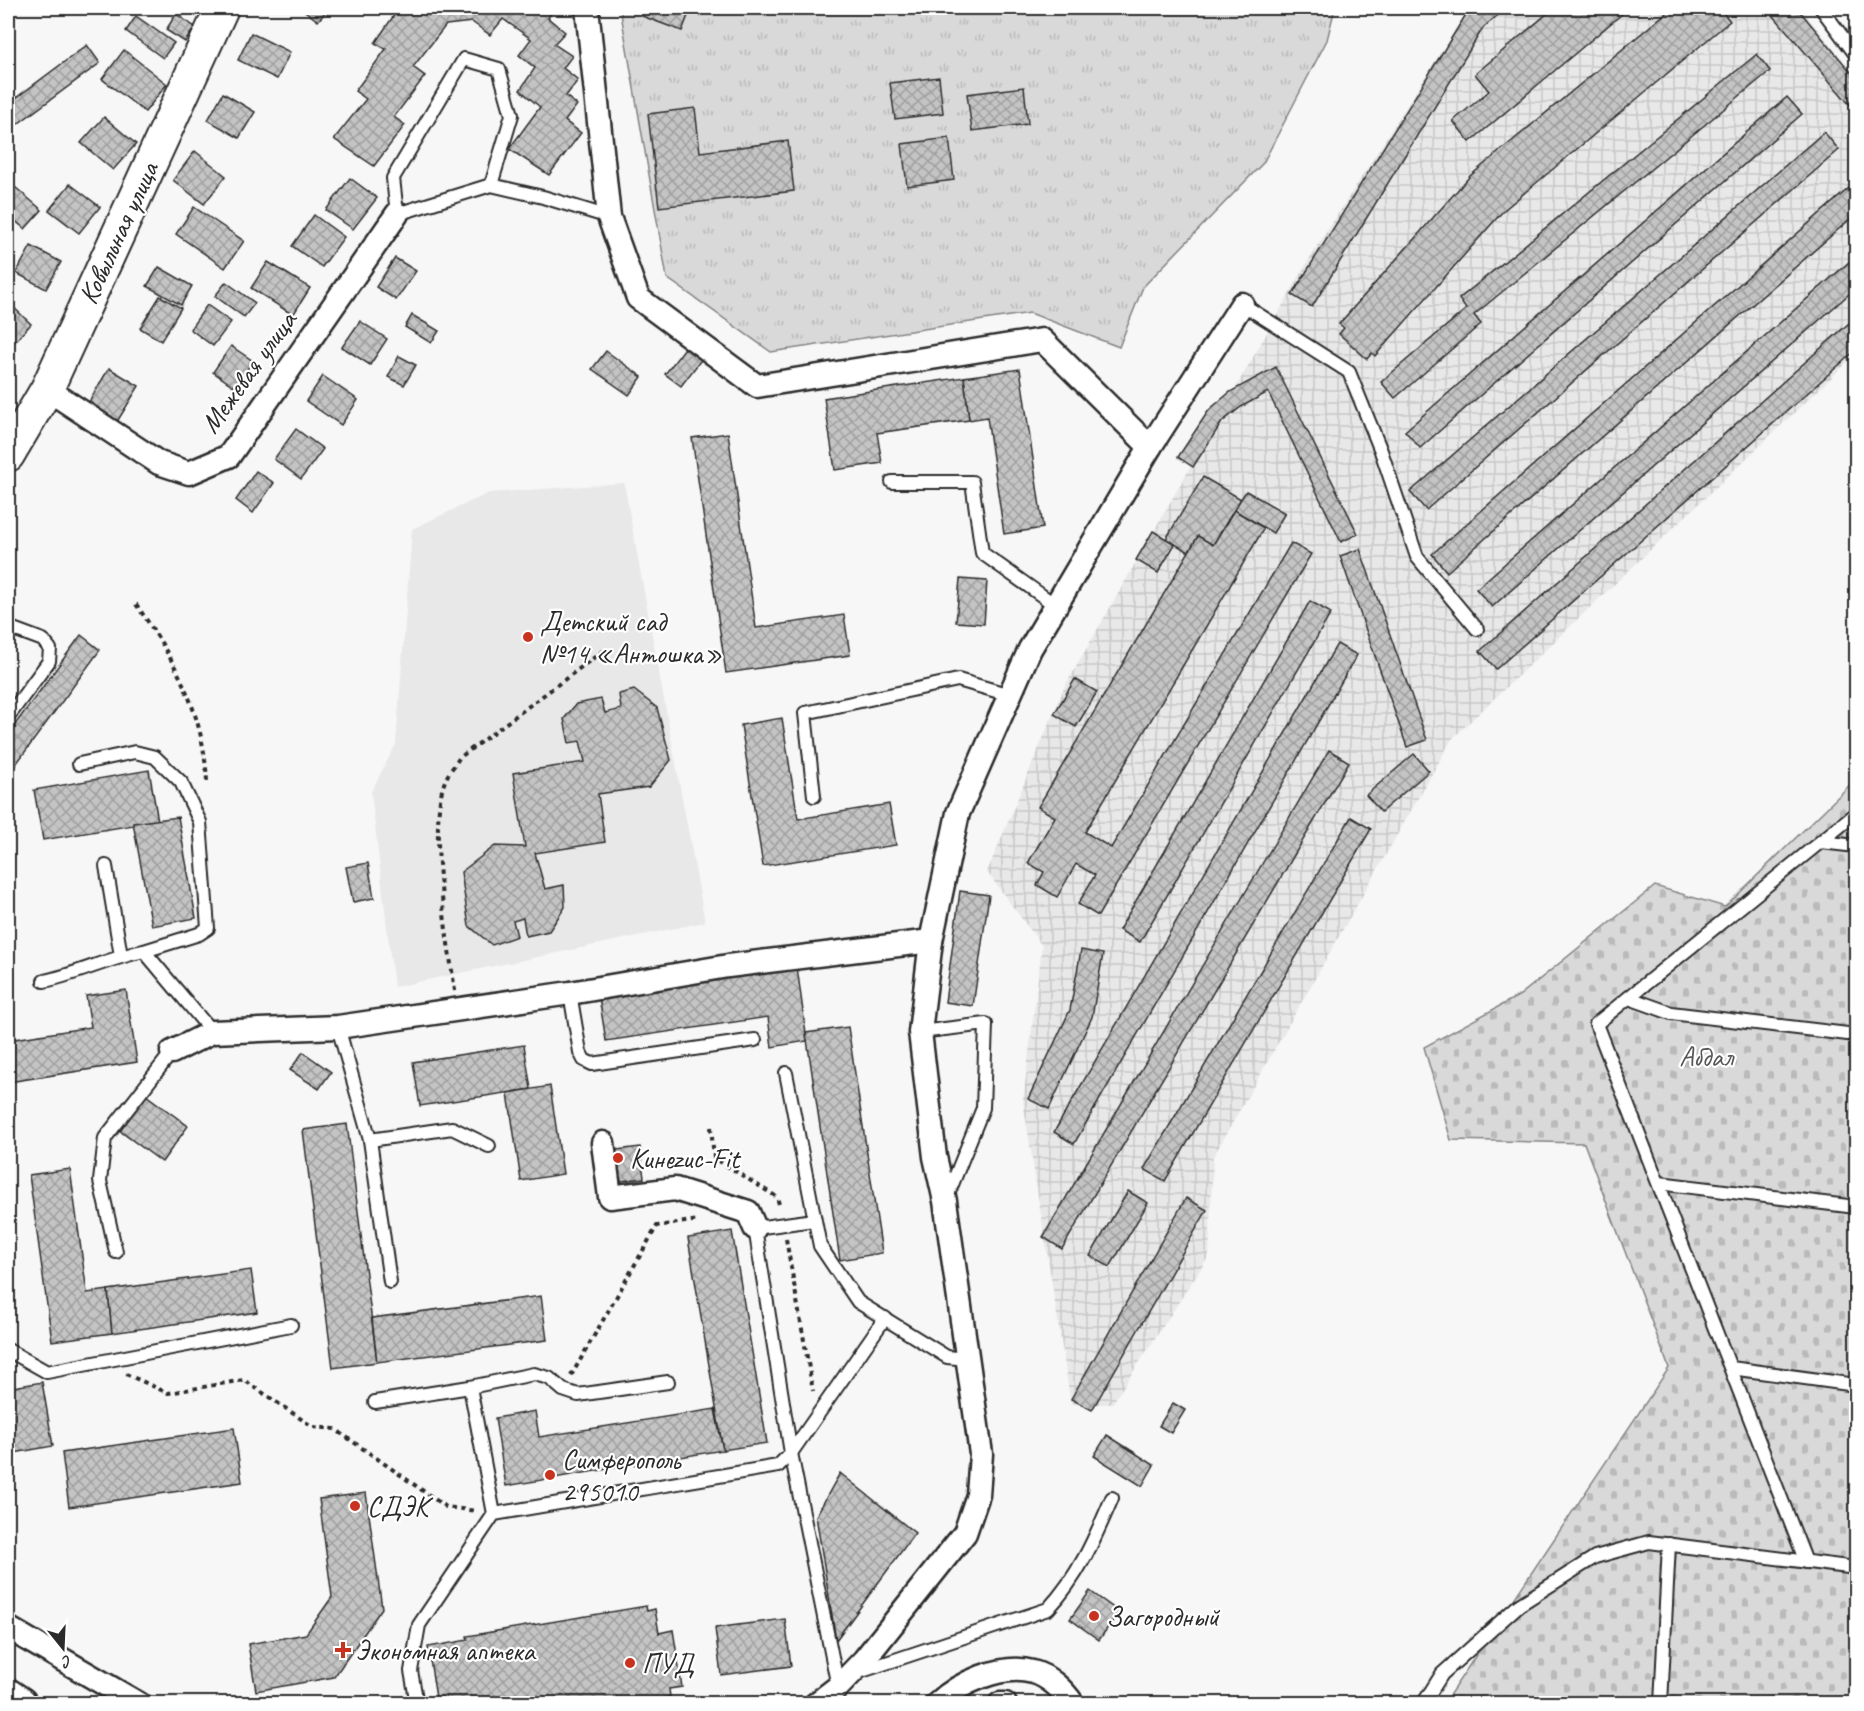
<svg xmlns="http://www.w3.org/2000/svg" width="1864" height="1711" font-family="Caveat,sans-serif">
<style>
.built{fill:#e8e8e8}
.industrial{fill:url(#industrial-grid)}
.grass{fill:url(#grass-tufts);stroke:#828282;stroke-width:1.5}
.cemetery{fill:url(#cemetery-stones);stroke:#828282;stroke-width:1.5}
.building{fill:url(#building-cross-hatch);stroke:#2b2b2b;stroke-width:1.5}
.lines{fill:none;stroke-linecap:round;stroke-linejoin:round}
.lane-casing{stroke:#2b2b2b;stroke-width:16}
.street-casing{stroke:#2b2b2b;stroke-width:27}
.secondary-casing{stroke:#2b2b2b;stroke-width:36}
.primary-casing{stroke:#2b2b2b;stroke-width:38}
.path{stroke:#2b2b2b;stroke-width:4;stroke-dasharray:4.5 4.5;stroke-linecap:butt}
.lane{stroke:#fff;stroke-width:12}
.street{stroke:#fff;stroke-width:22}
.secondary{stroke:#fff;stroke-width:32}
.primary{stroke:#fff;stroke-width:33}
.poi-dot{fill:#c8321e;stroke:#fff;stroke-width:2}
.labels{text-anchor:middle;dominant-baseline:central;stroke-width:4.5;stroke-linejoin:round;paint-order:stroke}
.street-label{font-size:28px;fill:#2b2b2b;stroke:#fff}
.poi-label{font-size:28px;fill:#2b2b2b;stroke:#fff;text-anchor:start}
.park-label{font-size:28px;fill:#565656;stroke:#fff}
</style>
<defs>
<pattern id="industrial-grid" width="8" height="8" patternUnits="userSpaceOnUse" patternTransform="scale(1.5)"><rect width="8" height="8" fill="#e8e8e8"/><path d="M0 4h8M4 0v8" fill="none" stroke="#c7c7c7"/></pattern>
<pattern id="grass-tufts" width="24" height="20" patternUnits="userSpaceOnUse" patternTransform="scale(1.5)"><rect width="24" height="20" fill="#d9d9d9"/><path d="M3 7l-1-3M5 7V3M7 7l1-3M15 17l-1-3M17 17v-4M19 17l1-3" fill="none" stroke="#bababa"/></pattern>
<pattern id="cemetery-stones" width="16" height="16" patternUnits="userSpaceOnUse" patternTransform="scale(1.5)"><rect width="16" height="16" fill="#d9d9d9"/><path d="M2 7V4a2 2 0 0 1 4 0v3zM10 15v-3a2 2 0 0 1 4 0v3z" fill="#bababa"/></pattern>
<pattern id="building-cross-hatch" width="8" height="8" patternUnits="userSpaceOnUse" patternTransform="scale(1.5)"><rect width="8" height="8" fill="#c4c4c4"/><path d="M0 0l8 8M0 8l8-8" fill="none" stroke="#9f9f9f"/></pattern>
</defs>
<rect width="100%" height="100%" fill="#f7f7f7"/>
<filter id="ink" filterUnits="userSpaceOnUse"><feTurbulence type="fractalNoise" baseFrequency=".0167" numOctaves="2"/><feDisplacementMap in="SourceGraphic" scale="12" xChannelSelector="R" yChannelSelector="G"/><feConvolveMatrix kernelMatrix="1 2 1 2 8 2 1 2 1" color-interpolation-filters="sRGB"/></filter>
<g filter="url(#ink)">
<!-- built -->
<polygon class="built" points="624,483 705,922 394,987 371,792 396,744 412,529 489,493"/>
<!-- industrial -->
<g class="industrial">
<polygon points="1469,8 1800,8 1856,76 1856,354 1452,739 1213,1157 1209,1256 1112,1404 1071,1404 1023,1101 1042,946 987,872 1064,688 1308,261"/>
<polygon points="1842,8 1856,8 1856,29"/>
</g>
<!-- grass -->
<polygon class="grass" points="620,8 1335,8 1327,40 1263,163 1143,287 1119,347 1030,313 771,352 667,278"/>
<!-- cemetery -->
<polygon class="cemetery" points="1856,779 1856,1703 1444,1703 1669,1368 1584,1143 1451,1140 1424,1047 1520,995 1655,886 1725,907"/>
<!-- building -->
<g class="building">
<polygon points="301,8 329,8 318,21"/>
<polygon points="399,8 546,8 552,12 548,18 565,32 554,44 572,56 563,68 578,80 566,96 577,105 565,121 581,133 549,175 509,149 540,107 520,90 535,68 519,55 531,39 503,19 490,35 472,22 446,25 413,67 425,76 394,117 405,125 374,166 334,139 366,99 355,91 386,49 375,43"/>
<polygon points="646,8 691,8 682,31 642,16"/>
<polygon points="1470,8 1506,8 1483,28 1312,307 1292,295"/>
<polygon points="1554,8 1629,8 1470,142 1453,121 1489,91 1475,74"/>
<polygon points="1672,8 1719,8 1730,21 1504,210 1375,356 1372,353 1367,359 1339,334 1344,328 1339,324 1470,176"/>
<polygon points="1767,8 1797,8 1856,78 1856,112"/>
<polygon points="176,14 195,27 185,42 166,30"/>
<polygon points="136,16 174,43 163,58 126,31"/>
<polygon points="251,33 290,52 277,79 238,60"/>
<polygon points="87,45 100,63 8,131 8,104"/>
<polygon points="124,50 167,84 145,112 102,79"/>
<polygon points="1757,54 1770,71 1474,315 1481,324 1395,398 1381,382 1466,309 1459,299"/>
<polygon points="939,77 943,113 895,119 890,83"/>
<polygon points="1024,87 1028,124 972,131 967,94"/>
<polygon points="223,93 255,112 239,138 208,120"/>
<polygon points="1787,97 1802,114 1420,448 1405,431"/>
<polygon points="695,108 700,152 788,141 794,191 659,207 648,114"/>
<polygon points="104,117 136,144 113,170 81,143"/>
<polygon points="1824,132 1839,150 1426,510 1410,492"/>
<polygon points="949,138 954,180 907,186 902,144"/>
<polygon points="195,151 226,176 204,204 173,180"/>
<polygon points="350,178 377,198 353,229 326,210"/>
<polygon points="9,182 42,210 25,229 8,215"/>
<polygon points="1856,182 1856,214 1447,572 1432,554"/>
<polygon points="70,184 100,207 79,233 49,210"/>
<polygon points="194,207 244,241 225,268 176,234"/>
<polygon points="314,215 344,237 322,267 292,246"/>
<polygon points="31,246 61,262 46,289 16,273"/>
<polygon points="1856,256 1856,288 1492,607 1476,589"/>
<polygon points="395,258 416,271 396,300 376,287"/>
<polygon points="268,262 310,288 293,315 251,288"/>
<polygon points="159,267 192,286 181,305 147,286"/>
<polygon points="226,282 255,303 244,317 215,296"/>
<polygon points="160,296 181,308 161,341 140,328"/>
<polygon points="8,302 31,324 9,348 8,347"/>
<polygon points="207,305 231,322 213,346 190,329"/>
<polygon points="412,315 439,331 431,343 405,327"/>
<polygon points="1856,317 1856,350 1496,669 1480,651"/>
<polygon points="360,321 387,339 370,365 342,347"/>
<polygon points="688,344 704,356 681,386 665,374"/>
<polygon points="231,346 253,361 235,387 213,372"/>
<polygon points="606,351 642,377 629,395 592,369"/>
<polygon points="399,356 416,365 404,385 388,377"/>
<polygon points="1276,367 1358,534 1341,542 1268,392 1241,407 1222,422 1193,467 1178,457 1209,410 1230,392"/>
<polygon points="109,368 139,386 115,425 86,407"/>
<polygon points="1020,369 1043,528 1004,534 987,417 969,420 964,377"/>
<polygon points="323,376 358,400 341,425 306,401"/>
<polygon points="964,377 969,420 877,433 882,463 835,470 824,398"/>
<polygon points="296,429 323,449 301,479 274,459"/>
<polygon points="728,433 756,628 844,615 850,655 726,673 692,438"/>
<polygon points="256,471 274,483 253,513 236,500"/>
<polygon points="1203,477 1241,499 1213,545 1198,536 1189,552 1166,539"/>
<polygon points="1246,491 1285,513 1273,533 1234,510"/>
<polygon points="1234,510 1264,528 1085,832 1111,848 1291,543 1311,554 1098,916 1078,904 1095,875 1076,864 1057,897 1037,885 1044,872 1028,863 1055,817 1038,807 1198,536 1213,545"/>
<polygon points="1153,531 1175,544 1158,573 1136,560"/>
<polygon points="1360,549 1427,740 1407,747 1340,556"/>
<polygon points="960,579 987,581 984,624 956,622"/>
<polygon points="1310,601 1331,613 1140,942 1119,930"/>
<polygon points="81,635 100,650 8,775 8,734"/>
<polygon points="1337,644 1357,655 1074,1144 1054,1132"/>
<polygon points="1075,679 1097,692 1076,727 1054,714"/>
<polygon points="634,690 657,708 671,760 649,787 598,794 605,842 535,853 545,889 564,885 565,907 549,931 526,936 523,918 513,921 517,936 492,945 469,926 461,872 495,846 525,847 513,773 585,762 580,741 569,743 564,719 576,704 601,699 605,713 621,709 619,694"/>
<polygon points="782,718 798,819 889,804 896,845 763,866 741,725"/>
<polygon points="1329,750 1349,762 1062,1249 1043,1237"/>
<polygon points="1414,754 1429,771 1381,812 1366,795"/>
<polygon points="149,770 158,821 43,840 34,790"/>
<polygon points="178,817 196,918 152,926 133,823"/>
<polygon points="1351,817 1371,829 1165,1181 1144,1169"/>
<polygon points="368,863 374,898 353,902 346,867"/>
<polygon points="960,891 989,895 973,1006 945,1002"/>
<polygon points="1081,950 1103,954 1092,1017 1049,1109 1028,1099 1070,1010"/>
<polygon points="797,967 807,1041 772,1047 768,1017 606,1041 599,997"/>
<polygon points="126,990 137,1062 8,1082 8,1040 91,1027 86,996"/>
<polygon points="848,1027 882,1253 840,1260 806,1033"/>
<polygon points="524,1045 531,1089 420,1106 413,1062"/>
<polygon points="303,1052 331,1072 319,1089 290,1070"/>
<polygon points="550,1086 563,1174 521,1181 508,1093"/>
<polygon points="146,1095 188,1126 162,1162 120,1131"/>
<polygon points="347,1124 377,1362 333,1368 303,1130"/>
<polygon points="640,1147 644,1178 614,1182 609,1151"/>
<polygon points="70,1169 87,1293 108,1290 112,1333 52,1341 29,1175"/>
<polygon points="1128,1191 1148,1203 1110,1267 1090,1256"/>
<polygon points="1186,1198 1207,1210 1092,1410 1071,1399"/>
<polygon points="732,1231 767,1443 723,1450 688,1238"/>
<polygon points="251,1270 257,1312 112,1333 108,1290"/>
<polygon points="541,1296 547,1340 377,1362 372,1318"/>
<polygon points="42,1382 53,1446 8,1454 8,1388"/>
<polygon points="1173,1403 1185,1410 1171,1433 1159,1426"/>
<polygon points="715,1409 723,1450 506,1486 495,1418 535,1411 539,1437"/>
<polygon points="234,1428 242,1482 69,1507 62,1453"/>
<polygon points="1107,1435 1154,1465 1142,1486 1094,1456"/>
<polygon points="840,1473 915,1533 836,1640 816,1516"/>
<polygon points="366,1493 382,1608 334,1677 256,1691 248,1644 306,1634 332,1597 319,1499"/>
<polygon points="1090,1591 1119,1612 1099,1640 1070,1619"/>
<polygon points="646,1606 647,1611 655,1609 659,1633 673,1630 682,1687 669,1689 670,1697 633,1704 437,1704 428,1647 468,1640 467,1636"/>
<polygon points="785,1619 791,1666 721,1675 715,1628"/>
</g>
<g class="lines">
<!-- lane casing -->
<g class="lane-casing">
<g id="lane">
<polyline points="1821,8 1856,55"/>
<polyline points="491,185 397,214 393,178 464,59 499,69 512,115 491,185 543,197 609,217"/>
<polyline points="1242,304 1349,372 1381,451 1417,557 1477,629"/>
<polyline points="892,482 972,482 982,553 1055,605"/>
<polyline points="8,627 43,640 50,649 49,661 8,717"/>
<polyline points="79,764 135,752 155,757 181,782 200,822 208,928 199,934 144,951"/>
<polyline points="814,796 805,713 958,680 1010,695"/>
<polyline points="1821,842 1856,846"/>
<polyline points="106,866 121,956"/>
<path d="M44,981C78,974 109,958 144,951L212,1032"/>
<polyline points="570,993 580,1052 584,1060 592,1064 755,1040"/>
<polyline points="1629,998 1671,1013 1856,1035"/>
<polyline points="338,1027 370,1140 390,1282"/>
<polyline points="920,1032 986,1024 983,1108 947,1197"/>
<polyline points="786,1073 820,1246 858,1302 947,1357 967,1359"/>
<polyline points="370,1140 452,1128 489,1146"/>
<polyline points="1659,1183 1856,1207"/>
<polyline points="814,1220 755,1228 791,1453 838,1687"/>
<polyline points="116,1252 100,1181 105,1138 172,1052"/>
<polyline points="8,1350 47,1372 291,1325"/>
<polyline points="1731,1368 1856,1385"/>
<polyline points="470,1387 534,1374 549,1378 563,1390 578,1395 668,1382"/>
<polyline points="375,1402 470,1387 494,1514"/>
<polyline points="1806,1562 1596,1024 1856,813"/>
<path d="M856,1673L1048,1609C1079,1576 1095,1538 1112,1498"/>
<polyline points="417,1704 411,1671 419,1625 494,1514 778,1466 791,1453 885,1318"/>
<polyline points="1423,1704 1442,1674 1519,1605 1595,1557 1649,1542 1856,1568"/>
<polyline points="1661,1704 1669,1544"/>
</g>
</g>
<!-- street casing -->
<g class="street-casing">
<g id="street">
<polyline points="587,8 609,217 638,298 757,386 1042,340 1150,447"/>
<polyline points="47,389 159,463 189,473 229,456 397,214"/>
<polyline points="172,1052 212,1032 338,1027 570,993 728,966 931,941"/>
<polyline points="603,1143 610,1197 675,1189 748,1212 755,1228"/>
<polyline points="8,1628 139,1704"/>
<polyline points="816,1704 838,1687 864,1660 965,1533 978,1495 981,1454 945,1201 935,1157 920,1032 931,941 958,813 1030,649 1150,447 1242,304"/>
<path d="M937,1704C959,1683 1002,1663 1033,1672C1049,1676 1064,1691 1073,1704"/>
<polyline points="1000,1704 1005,1704"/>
</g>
</g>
<!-- secondary casing -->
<g class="secondary-casing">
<polyline id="secondary" points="8,455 47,389 222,8"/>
</g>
<!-- primary casing -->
<g class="primary-casing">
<polyline id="primary" points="8,1696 20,1704"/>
</g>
<!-- path -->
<g class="path">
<path d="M136,604C175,661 203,710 207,781"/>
<path d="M455,991C448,941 427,825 445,781C448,773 455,765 459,758L607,648"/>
<polyline points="711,1127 714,1158 777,1197 780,1208"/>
<polyline points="786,1239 813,1391"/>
<polyline points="126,1374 168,1393 244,1380 313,1427 335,1429 446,1507 476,1511"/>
<polyline points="571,1376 657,1226 699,1220"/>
</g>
<!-- lane -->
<use href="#lane" class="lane"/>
<!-- street -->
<use href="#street" class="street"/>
<!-- secondary -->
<use href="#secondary" class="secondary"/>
<!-- primary -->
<use href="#primary" class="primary"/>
</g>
</g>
<!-- markers -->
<g class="poi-dot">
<circle cx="528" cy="637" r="6"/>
<circle cx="618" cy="1158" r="6"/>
<circle cx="550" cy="1475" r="6"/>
<circle cx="355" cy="1506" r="6"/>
<circle cx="1094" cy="1616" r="6"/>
<path d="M340 1641h6v6h6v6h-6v6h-6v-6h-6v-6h6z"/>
<circle cx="630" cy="1663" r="6"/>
</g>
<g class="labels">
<!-- street labels -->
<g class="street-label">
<text transform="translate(118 233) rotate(-65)">Ковыльная улица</text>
<text transform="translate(248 372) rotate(-54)">Межевая улица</text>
</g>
<!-- poi labels -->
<g class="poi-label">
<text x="540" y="621">Детский сад<tspan x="540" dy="32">№14 «Антошка»</tspan></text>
<text x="630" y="1158">Кинеzис-Fit</text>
<text x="562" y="1459">Симферополь<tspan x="562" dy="32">295010</tspan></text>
<text x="367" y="1506">СДЭК</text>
<text x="1106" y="1616">Загородный</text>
<text x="355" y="1650">Экономная аптека</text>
<text x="642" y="1663">ПУД</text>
</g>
<!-- park labels -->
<g class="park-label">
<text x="1706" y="1056">Абдал</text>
</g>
</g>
<!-- margin -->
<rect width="1864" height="1711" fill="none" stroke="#fff" stroke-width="30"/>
<rect x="15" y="15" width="1834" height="1681" fill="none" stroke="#2b2b2b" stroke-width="2" filter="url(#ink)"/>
<!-- north arrow -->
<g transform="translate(63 1648) rotate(162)" stroke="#ffffff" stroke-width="4.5" paint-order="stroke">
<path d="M0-4.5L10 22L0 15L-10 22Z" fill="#2b2b2b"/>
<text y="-9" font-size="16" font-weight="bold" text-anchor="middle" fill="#2b2b2b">С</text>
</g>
</svg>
